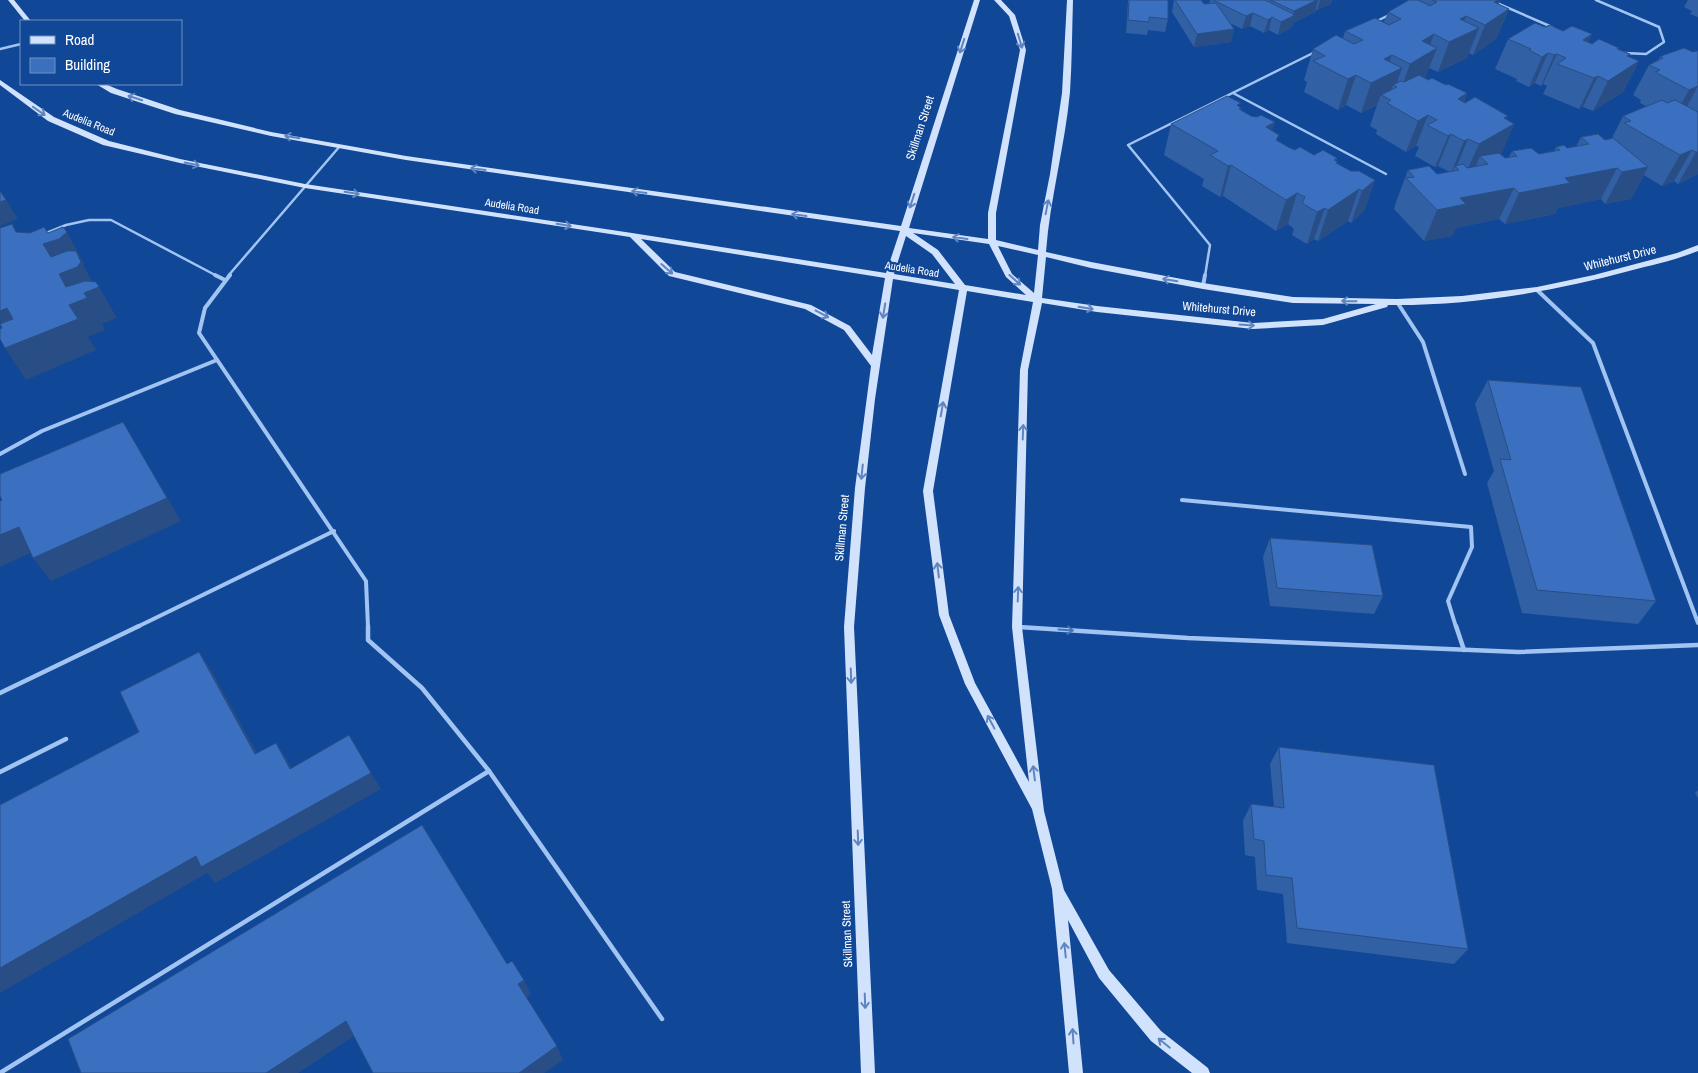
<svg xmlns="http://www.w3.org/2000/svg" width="1698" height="1073" font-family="'Archivo Narrow',sans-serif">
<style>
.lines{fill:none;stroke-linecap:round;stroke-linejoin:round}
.lane-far2{stroke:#a1c4f3;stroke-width:2.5}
.lane-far1{stroke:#a1c4f3;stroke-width:4}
.lane{stroke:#a1c4f3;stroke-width:4.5}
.secondary{fill:#d1e2fd;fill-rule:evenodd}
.wall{fill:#3260a4}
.shaded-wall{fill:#294e86}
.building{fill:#3a70bf;stroke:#294e86}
.oneway{stroke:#5e85c0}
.oneway2{stroke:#4373b7}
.labels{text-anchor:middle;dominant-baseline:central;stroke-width:4.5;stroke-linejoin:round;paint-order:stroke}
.far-street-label{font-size:11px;fill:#fff;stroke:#114797}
.street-label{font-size:12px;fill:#fff;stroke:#114797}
</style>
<rect width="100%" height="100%" fill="#114797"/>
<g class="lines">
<!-- lane-far2 -->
<g class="lane-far2">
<polyline points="1490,0 1552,27"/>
<polyline points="1596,0 1659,27 1664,42 1646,54 1624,53"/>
<polyline points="1375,22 1391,14"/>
<polyline points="0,49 21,44"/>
<polyline points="1233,93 1386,174"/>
<polyline points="44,234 66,225 89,220 111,220 217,276"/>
<polyline points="228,276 340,146"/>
<polyline points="1205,276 1210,245 1128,145 1315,52"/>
</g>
<!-- lane-far1 -->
<g class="lane-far1">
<polyline points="215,275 225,280"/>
<polyline points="230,275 205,308 199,333 366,581 368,627"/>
<polyline points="1203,286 1205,275"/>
<polyline points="1537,290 1593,343 1698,623"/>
<polyline points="1397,302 1423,342 1465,474"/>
<polyline points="0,454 42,431 217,360"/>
<polyline points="1182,500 1471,527 1472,547 1448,601 1456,627"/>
<polyline points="137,627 334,531"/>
</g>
<!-- lane -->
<g class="lane">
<polyline points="368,626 368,640 422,688 489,771 662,1019"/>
<polyline points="1456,626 1464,650"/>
<polyline points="1019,627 1188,638 1518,652 1698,645"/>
<polyline points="0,693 139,626"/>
<polyline points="0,772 66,739"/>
<polyline points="0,1073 489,771"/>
</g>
<!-- secondary -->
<g class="secondary">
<polygon points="8,0 14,0 31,21 25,21"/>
<path d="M974,0H980L909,228L988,239V213L1020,50L1009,16L994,0H1001L1015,15L1026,50L996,213V240L1038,250L1040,225L1050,174L1062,93L1067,0H1073C1072,31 1072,62 1070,92C1065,146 1050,198 1046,252L1091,262L1203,283L1293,297L1397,299L1462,296L1537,287L1594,275L1677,253L1698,245V251C1676,260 1652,265 1629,271C1551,292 1469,306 1388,305L1387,307L1323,325L1253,329L1097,312L1042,303L1028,370L1022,627L1044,811L1064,890L1109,970L1161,1031L1208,1068L1210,1073H1192L1151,1041L1099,978L1068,920L1083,1073H1069L1052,889L1032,809L965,684L939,615L923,491L959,290L893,279L875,399L865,488L854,627L875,1073H861L844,627L855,488L871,366L844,330L805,309L669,276L630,237L305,188L180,163L103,145L48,121L0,85V80L54,117L109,141L180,159L305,184L632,233L886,273L900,231L406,160L271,136L175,114L111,93L96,84H105L117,89L180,110L271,132L406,156L901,226ZM913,233L989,244L1006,277L1026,295L965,285L938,250ZM906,236L932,254L955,284L894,274ZM641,239L885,278L872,355L850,326L811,305L675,272ZM998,246L1038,255L1034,293L1012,274ZM1046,257L1091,268L1203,289L1293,303L1376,304L1323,319L1253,323L1097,306L1042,298ZM967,291L1033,302L1020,370L1012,627L1029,782L975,683L949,615L933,491Z"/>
</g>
</g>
<!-- wall -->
<g class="wall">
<polygon points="1128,0 1168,0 1168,19 1165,32 1148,30 1147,35 1126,33"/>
<polygon points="1174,0 1201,0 1204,4 1209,4 1210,0 1332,0 1331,4 1317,10 1316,10 1315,12 1293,23 1291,28 1278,35 1269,30 1264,33 1250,26 1242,29 1230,23 1234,29 1231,42 1194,47 1172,12"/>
<polygon points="1409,0 1500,0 1498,5 1509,9 1496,39 1473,55 1469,53 1467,58 1438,72 1429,68 1425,78 1446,85 1467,93 1464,102 1506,119 1514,124 1501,154 1505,158 1509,157 1512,151 1539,154 1554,152 1556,147 1567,148 1576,147 1581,137 1605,140 1612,138 1623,116 1646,106 1640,103 1641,100 1633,95 1649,65 1658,60 1661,56 1698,51 1698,174 1678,184 1674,181 1662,186 1644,175 1631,199 1605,204 1601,199 1558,208 1555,214 1505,224 1499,219 1456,228 1452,236 1424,241 1394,209 1396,202 1408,170 1437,174 1450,172 1438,166 1435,167 1415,156 1419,147 1416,146 1406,152 1376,134 1377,130 1370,126 1377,105 1361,113 1346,105 1338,110 1304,92 1307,82 1304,80 1313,49 1343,38 1345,31 1384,22 1388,12"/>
<polygon points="1688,0 1698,0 1698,17 1690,14 1692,11 1684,7"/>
<polygon points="1545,27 1563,31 1592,34 1588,42 1592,44 1619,48 1618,49 1630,54 1628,57 1639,61 1623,92 1593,111 1583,107 1579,109 1543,94 1547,86 1543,84 1541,86 1535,83 1529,87 1516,81 1517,79 1495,69 1508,39"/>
<polygon points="1240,107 1241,108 1241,110 1272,131 1278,141 1290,148 1314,155 1337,158 1336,161 1338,162 1338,164 1351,171 1375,180 1364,211 1351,223 1348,221 1318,241 1314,239 1307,244 1292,235 1294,229 1288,224 1276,231 1223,196 1220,197 1202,186 1204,179 1164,155 1171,124"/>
<polygon points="1488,380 1656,601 1638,624 1522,613 1487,483 1494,471 1475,404"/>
<polygon points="1270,538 1383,596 1374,614 1270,606 1263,557"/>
<polygon points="1279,747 1468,949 1454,964 1287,943 1283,894 1257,890 1255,857 1245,855 1243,821 1251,804 1274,807 1270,764"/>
<polygon points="1698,790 1698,798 1695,793"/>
</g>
<!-- shaded-wall -->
<g class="shaded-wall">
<polygon points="1317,0 1318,0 1315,12 1293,23 1291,28 1278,35 1281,22 1293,16 1294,11"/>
<polygon points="1320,0 1332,0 1331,4 1317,10"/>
<polygon points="1498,0 1500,0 1492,20 1509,9 1496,39 1473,55 1494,2"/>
<polygon points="1253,13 1250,26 1242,29 1246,16"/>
<polygon points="1466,16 1458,38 1479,28 1467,58 1438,72 1449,42 1460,19"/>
<polygon points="1272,17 1269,30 1264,33 1268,20"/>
<polygon points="1234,29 1231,42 1194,47 1197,34"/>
<polygon points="1434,34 1427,54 1437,48 1425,78 1399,95 1410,64 1422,41"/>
<polygon points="1592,34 1578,64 1583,40"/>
<polygon points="1548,53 1535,83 1529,87 1542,57"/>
<polygon points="1557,54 1543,84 1541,86 1554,55"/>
<polygon points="1630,54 1621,73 1639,61 1623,92 1593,111 1608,81 1627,56"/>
<polygon points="1392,55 1384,76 1402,68 1396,86 1393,85 1388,99 1381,95 1377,105 1361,113 1371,83 1384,59"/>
<polygon points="1356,75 1346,105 1338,110 1348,79"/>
<polygon points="1598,76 1583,107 1579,109 1594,78"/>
<polygon points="1698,86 1682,116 1672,121 1689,90"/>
<polygon points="1467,93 1455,124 1458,99"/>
<polygon points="1428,115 1416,146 1406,152 1418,121"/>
<polygon points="1508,116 1501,132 1514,124 1501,155 1480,156 1474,170 1465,175 1479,144 1504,118"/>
<polygon points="1275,122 1266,153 1266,127"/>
<polygon points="1451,134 1438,166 1435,167 1448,136"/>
<polygon points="1468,139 1456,168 1455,166 1452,172 1451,173 1464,141"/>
<polygon points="1692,150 1674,181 1662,186 1680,155"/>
<polygon points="1696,152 1698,152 1698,174 1678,184"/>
<polygon points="1231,165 1223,196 1220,197 1228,166"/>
<polygon points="1648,167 1631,199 1605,204 1622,172"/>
<polygon points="1617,168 1601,199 1558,208 1555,214 1505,224 1519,193 1565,178"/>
<polygon points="1375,180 1364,211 1351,223 1362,191"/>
<polygon points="1514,188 1499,219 1456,228 1452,236 1424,241 1437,210 1460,198"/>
<polygon points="1359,189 1348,221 1318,241 1328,210"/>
<polygon points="1297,193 1288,224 1276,231 1286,200"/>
<polygon points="6,200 18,219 0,226 0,202"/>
<polygon points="1325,208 1314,239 1307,244 1317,212"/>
<polygon points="67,232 84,264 83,265 96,288 99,287 117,318 102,324 105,330 88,337 96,350 26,380 5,348 15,344 0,321 0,296 69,305 59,274 43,244"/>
<polygon points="123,422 181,521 51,581 33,558"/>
<polygon points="19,527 37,550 0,567 0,535"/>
<polygon points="199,652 211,670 267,771 255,754"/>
<polygon points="276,743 287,760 301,786 290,769"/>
<polygon points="371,773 381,789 215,883 207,873 0,993 0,968 196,856"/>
<polygon points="524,980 531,994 526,998 518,984"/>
<polygon points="346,1021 357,1034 298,1073 266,1073"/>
<polygon points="557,1046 563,1060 544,1073 519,1073"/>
</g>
<!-- building -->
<g class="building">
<polygon points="1129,0 1168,0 1168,19 1149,17 1149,22 1128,20"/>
<polygon points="1175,0 1201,0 1204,4 1216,3 1234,29 1197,34"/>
<polygon points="1213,0 1265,0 1295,15 1281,22 1272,17 1268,20 1253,13 1246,16"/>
<polygon points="1270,0 1317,0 1294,11"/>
<polygon points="1409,0 1418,0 1430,6 1437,2 1432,0 1498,0 1494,2 1509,9 1485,25 1466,16 1460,19 1479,28 1449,42 1434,34 1422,41 1437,48 1410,64 1392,55 1384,59 1402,68 1371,83 1356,75 1348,79 1313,61 1325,56 1313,49 1336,35 1354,44 1363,40 1345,31 1375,18 1389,25 1401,19 1388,12"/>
<polygon points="1535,23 1545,27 1550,25 1563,31 1572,26 1592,34 1583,40 1592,44 1599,39 1619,48 1617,49 1630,54 1627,56 1639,61 1608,81 1598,76 1594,78 1557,64 1566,58 1557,54 1554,55 1548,53 1542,57 1529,50 1531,49 1508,39"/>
<polygon points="1684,48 1693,52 1696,51 1698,51 1698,86 1689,90 1655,72 1660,70 1649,65 1663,58 1661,56"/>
<polygon points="1419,75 1428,80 1432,78 1446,85 1448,84 1467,93 1458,99 1465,103 1475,97 1508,116 1504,118 1514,124 1479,144 1468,139 1464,141 1451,134 1448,136 1427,125 1437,120 1428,115 1418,121 1387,103 1391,100 1381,95 1397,87 1393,85 1401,81 1404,82"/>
<polygon points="1227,96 1241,103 1237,105 1241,108 1239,109 1251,116 1257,117 1261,115 1275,122 1266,127 1279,135 1276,140 1290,148 1295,150 1300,147 1314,155 1323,150 1337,158 1334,160 1338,162 1336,163 1351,171 1359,171 1375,180 1362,191 1359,189 1328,210 1325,208 1317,212 1302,203 1305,197 1297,193 1286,200 1231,165 1228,166 1210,155 1218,151 1171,124"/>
<polygon points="1662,100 1667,103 1675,100 1698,112 1698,152 1696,152 1692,150 1680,155 1624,123 1631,121 1623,116"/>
<polygon points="1598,134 1605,140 1613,138 1648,167 1622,172 1617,168 1565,178 1570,183 1519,193 1514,188 1460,198 1466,204 1437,210 1406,178 1414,177 1408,170 1429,166 1437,174 1459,170 1455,166 1463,164 1467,168 1488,164 1480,156 1499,153 1505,158 1517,156 1512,151 1531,148 1539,154 1560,150 1556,147 1564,145 1567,148 1589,144 1581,137"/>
<polygon points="0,191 6,200 0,202"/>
<polygon points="12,224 16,232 30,233 44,227 48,233 63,227 67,232 59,239 43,244 51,257 67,251 76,251 81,262 77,267 59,274 66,287 85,281 96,282 99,287 84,293 87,298 69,305 78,319 5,348 0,339 0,329 2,328 0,324 13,319 7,308 0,311 0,228"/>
<polygon points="1488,380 1581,387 1656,601 1537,590 1500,459 1511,460"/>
<polygon points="123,422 167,498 33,558 19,527 0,535 0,501 2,500 0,496 0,474"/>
<polygon points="1270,538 1372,545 1383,596 1277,588"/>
<polygon points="199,652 255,754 276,743 290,769 349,735 371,773 201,867 196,856 0,968 0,805 139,732 120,692"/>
<polygon points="1279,747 1434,765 1468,949 1297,928 1292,878 1266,875 1264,841 1254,839 1251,804 1284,808"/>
<polygon points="422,825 507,964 512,961 524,980 518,984 557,1046 519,1073 373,1073 346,1021 266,1073 81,1073 68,1039"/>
</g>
<!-- one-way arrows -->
<defs><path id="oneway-shaft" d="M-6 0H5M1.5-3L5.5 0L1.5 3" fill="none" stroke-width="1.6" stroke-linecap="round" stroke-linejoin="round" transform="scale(1.25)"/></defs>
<g class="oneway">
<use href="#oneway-shaft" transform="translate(1020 41) rotate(73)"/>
<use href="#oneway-shaft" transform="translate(962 46) rotate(108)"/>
<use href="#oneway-shaft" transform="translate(135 98) rotate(-162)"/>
<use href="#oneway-shaft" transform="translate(39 111) rotate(35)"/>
<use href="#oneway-shaft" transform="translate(292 137) rotate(-170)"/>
<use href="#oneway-shaft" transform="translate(192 164) rotate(11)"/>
<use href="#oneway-shaft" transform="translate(478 169) rotate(-172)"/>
<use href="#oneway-shaft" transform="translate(639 192) rotate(-172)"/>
<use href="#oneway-shaft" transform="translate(352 193) rotate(9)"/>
<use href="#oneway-shaft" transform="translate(912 201) rotate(108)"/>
<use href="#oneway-shaft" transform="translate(1047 207) rotate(-79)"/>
<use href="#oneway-shaft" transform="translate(799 215) rotate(-172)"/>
<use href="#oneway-shaft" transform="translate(564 225) rotate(9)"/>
<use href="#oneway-shaft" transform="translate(960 238) rotate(-172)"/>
<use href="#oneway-shaft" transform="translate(667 269) rotate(41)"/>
<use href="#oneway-shaft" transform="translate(1015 280) rotate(42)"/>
<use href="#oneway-shaft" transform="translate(1170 280) rotate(-170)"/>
<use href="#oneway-shaft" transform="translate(1349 301) rotate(-179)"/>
<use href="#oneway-shaft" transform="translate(1086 308) rotate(9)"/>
<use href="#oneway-shaft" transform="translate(884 311) rotate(99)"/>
<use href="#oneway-shaft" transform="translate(822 314) rotate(28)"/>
<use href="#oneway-shaft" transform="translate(1247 325) rotate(4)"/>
<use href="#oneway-shaft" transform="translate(942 409) rotate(-80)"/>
<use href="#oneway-shaft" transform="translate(1023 432) rotate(-88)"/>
<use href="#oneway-shaft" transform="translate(862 472) rotate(96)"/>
<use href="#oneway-shaft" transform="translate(938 570) rotate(-97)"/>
<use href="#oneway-shaft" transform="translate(1018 594) rotate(-88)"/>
<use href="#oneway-shaft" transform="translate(851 676) rotate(88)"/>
<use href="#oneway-shaft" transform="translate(991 722) rotate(-118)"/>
<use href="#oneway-shaft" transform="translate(1034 773) rotate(-97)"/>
<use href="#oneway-shaft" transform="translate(858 838) rotate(88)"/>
<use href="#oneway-shaft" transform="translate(1065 950) rotate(-96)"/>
<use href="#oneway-shaft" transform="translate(865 1001) rotate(88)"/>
<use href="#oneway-shaft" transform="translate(1073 1036) rotate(-94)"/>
<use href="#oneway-shaft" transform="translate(1164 1043) rotate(-141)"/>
</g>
<use class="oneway2" href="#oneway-shaft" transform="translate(1066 630) rotate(4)"/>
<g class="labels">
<!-- far-street labels -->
<g class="far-street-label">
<text transform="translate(89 122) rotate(22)">Audelia Road</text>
<text transform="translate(512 206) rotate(9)">Audelia Road</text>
<text transform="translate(912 269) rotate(9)">Audelia Road</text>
</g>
<!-- street labels -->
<g class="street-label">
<text transform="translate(920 128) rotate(-72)">Skillman Street</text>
<text transform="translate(1620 258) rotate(-14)">Whitehurst Drive</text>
<text transform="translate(1219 309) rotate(5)">Whitehurst Drive</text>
<text transform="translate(842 528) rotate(-85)">Skillman Street</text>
<text transform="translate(847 934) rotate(-92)">Skillman Street</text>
</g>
</g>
<!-- legend -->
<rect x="20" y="20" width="162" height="65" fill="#114797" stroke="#7091c1"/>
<rect x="30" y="36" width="25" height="8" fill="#d1e2fd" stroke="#7091c1"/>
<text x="65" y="45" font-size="15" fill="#ffffff">Road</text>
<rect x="30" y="58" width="25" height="15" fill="#3a70bf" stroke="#7091c1"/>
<text x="65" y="70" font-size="15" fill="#ffffff">Building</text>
</svg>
